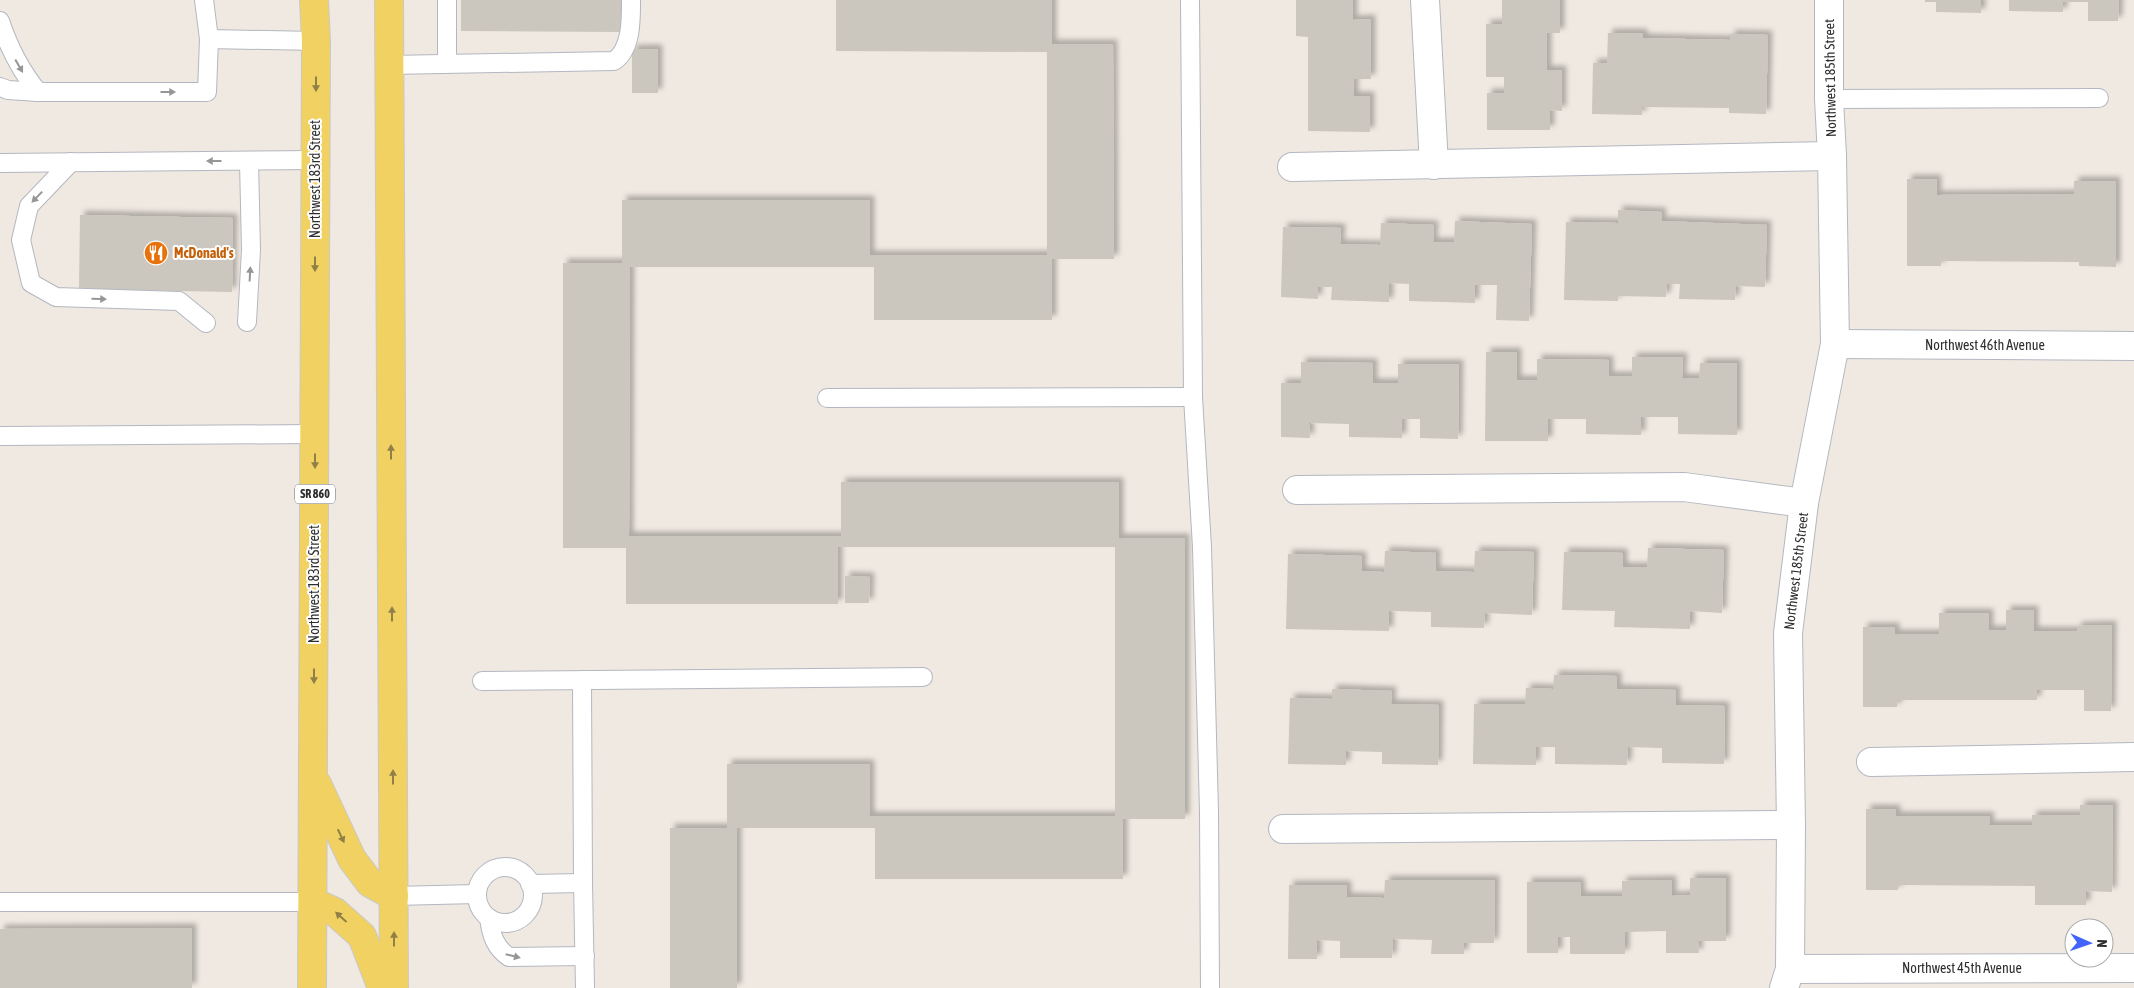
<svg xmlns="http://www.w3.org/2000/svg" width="2134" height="988" font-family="'Asap Condensed',sans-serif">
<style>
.building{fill:#cbc7bf;filter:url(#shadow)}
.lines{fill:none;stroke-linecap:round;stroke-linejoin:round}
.lane-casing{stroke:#b4b7c1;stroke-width:20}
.street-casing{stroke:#b4b7c1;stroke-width:30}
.primary-casing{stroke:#c9c9c9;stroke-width:30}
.lane{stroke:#fff;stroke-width:18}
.street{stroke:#fff;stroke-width:28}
.primary{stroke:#f2d163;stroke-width:28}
.oneway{fill:#969696}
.oneway2{fill:#908048}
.labels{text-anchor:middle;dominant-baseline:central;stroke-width:4;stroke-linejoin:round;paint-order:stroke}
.shield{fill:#fff;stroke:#6d6d6d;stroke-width:1}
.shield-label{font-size:12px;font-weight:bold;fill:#2e2e2e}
.street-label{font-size:14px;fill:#2e2e2e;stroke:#fff}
.food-label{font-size:14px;font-weight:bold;fill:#c56008;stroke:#fff;text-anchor:start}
</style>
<defs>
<filter id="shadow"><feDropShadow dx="4.5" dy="-4.5" stdDeviation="2.5" flood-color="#0004"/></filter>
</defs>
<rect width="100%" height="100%" fill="#efe9e1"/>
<!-- building -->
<g class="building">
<polygon points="461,0 625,0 625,32 461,31"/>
<polygon points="836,0 1052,0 1052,44 1113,44 1114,259 1052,259 1052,320 874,320 874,267 630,267 629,536 841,536 841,482 1119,482 1119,538 1185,538 1185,819 1123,819 1123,879 875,879 875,828 737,828 737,988 670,988 670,828 727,828 727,764 870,764 870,816 1115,816 1115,547 838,547 838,604 626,604 626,548 563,548 563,263 622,263 622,200 870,200 870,255 1047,255 1047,52 836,51"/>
<polygon points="1296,0 1353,0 1353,20 1371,19 1371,79 1354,79 1354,96 1370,96 1370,132 1308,131 1308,37 1296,36"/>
<polygon points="1502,0 1560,0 1560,33 1547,33 1547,70 1562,70 1562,111 1550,110 1550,130 1487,130 1487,93 1504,93 1504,77 1486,77 1486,24 1502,24"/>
<polygon points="1925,0 1981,0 1981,13 1936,12 1936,2 1925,2"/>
<polygon points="2009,0 2119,0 2118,21 2088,21 2088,2 2063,2 2063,12 2009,11"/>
<polygon points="1608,33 1643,33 1643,38 1731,40 1730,34 1768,35 1766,114 1729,113 1729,108 1642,107 1642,115 1592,114 1593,63 1607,63"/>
<rect x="632" y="49" width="26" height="44"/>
<polygon points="1907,179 1937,179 1937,195 2074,194 2074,181 2116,181 2116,267 2079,266 2079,262 1941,261 1941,266 1907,266"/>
<polygon points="1618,210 1662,212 1661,221 1767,225 1765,287 1736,286 1735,300 1679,299 1680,284 1667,284 1666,297 1618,296 1618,301 1564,300 1566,222 1618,223"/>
<polygon points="80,215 233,218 232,292 79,289"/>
<polygon points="1455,221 1532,224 1529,321 1496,320 1497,285 1475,285 1475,303 1409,301 1409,284 1389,283 1389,302 1331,300 1332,287 1318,287 1318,299 1281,297 1283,227 1341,228 1340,244 1380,245 1381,223 1434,225 1433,242 1454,242"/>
<polygon points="1486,352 1517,352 1517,380 1537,380 1537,359 1609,360 1609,376 1632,376 1632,357 1683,357 1682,378 1699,378 1700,363 1737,363 1737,435 1678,434 1678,417 1641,417 1641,435 1586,434 1586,419 1548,419 1548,441 1485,441"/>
<polygon points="1301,362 1373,363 1373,383 1398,383 1398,364 1459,364 1458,439 1420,438 1420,419 1402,419 1402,438 1349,437 1349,424 1309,423 1310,438 1281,437 1281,383 1301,383"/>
<polygon points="1648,548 1724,550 1722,613 1690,611 1690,629 1614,627 1615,611 1562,610 1564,552 1623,553 1623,567 1647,567"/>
<polygon points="1385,551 1436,553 1436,571 1474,572 1475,551 1534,552 1532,615 1485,613 1484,628 1431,627 1431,612 1389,611 1389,631 1286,629 1288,554 1362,556 1362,571 1384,572"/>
<polygon points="845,576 870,577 869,603 845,603"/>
<polygon points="2006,610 2034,610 2034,631 2077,631 2077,626 2112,625 2111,711 2084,711 2084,690 2037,690 2037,700 1898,700 1897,707 1863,707 1863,627 1895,627 1895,634 1939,634 1939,613 1989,613 1989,630 2006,630"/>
<polygon points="1554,675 1617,676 1617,689 1676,690 1676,705 1725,706 1724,764 1662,763 1662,748 1628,747 1627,765 1555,764 1555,747 1536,747 1536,765 1473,764 1474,704 1525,704 1526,688 1553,689"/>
<polygon points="1332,689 1392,691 1391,704 1439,705 1438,765 1382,764 1382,752 1346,751 1346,765 1288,764 1290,698 1332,699"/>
<polygon points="2080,805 2113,805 2112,892 2086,891 2086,905 2035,905 2035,886 1899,885 1898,890 1866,890 1866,809 1896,809 1896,816 1990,816 1989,825 2032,825 2032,815 2080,815"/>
<polygon points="1690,878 1726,878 1726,941 1698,941 1699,953 1666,953 1666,931 1625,932 1625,954 1570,954 1570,937 1558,937 1558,953 1527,953 1527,882 1580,882 1581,896 1622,896 1622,881 1672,880 1672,896 1690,895"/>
<polygon points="1385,880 1495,880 1494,943 1464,943 1464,954 1431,954 1432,940 1393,939 1392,958 1340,958 1340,941 1317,940 1317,959 1288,959 1289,885 1347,885 1347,897 1384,898"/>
<polygon points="192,928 192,988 0,988 0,929"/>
</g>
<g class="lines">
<!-- lane casing -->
<g class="lane-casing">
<g id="lane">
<polyline points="204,0 209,39 316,41"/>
<polyline points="1190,0 1193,397 1202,547 1209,812 1210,988"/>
<path d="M0,21C9,48 20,70 38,92H207L209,39"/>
<polyline points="447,63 447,0"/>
<path d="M389,65L614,61C632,49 631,18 631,0"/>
<polyline points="0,87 8,90 38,92"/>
<polyline points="1829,99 2099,98"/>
<polyline points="71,162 29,206 21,240 31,283 56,297 179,301 206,323"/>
<polyline points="0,163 315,160"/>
<polyline points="247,322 251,250 249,161"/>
<polyline points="827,398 1193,397"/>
<polyline points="0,436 315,434"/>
<polyline points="582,680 583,883 585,988"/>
<polyline points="482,681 923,677"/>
<circle cx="505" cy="895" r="28"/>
<polyline points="530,884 583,883"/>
<polyline points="394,896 477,894"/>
<polyline points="0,902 313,902"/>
<path d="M489,918C491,934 495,948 509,957L585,956"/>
</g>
</g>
<!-- street casing -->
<g class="street-casing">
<g id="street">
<polyline points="1425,0 1434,165"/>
<polyline points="1292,167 1832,156"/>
<polyline points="1835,344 2134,346"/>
<polyline points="1297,490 1684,487 1804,503"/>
<polyline points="1871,762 2134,757"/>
<polyline points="1283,829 1791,825"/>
<polyline points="1790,969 2134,968"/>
<polyline points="1784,988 1790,969 1791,825 1788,633 1804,503 1835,344 1832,156 1829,99 1829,0"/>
</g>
</g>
<!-- primary casing -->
<g class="primary-casing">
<g id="primary">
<polyline points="389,0 394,988"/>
<polyline points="317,784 352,859 370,883 394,896"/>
<polyline points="313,902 335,912 362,936 382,988"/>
<polyline points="312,988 316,41 314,0"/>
</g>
</g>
<!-- lane -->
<use href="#lane" class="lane"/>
<!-- street -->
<use href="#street" class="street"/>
<!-- primary -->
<use href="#primary" class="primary"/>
</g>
<!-- one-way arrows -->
<defs><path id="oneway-solid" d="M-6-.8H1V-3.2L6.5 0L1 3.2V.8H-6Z" transform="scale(1.25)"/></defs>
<g class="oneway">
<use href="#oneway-solid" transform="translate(19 66) rotate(60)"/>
<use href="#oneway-solid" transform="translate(168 92)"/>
<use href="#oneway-solid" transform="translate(214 161) rotate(180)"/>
<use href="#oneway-solid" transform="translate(37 197) rotate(134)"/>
<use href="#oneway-solid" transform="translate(250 274) rotate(-87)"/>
<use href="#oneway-solid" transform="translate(99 299) rotate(2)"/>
<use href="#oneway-solid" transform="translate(513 956) rotate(14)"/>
</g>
<g class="oneway2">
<use href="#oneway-solid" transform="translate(316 84) rotate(90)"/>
<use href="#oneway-solid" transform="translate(315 264) rotate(90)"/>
<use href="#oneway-solid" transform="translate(391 452) rotate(-90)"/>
<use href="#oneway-solid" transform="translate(315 461) rotate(90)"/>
<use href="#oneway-solid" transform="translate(392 614) rotate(-90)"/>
<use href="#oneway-solid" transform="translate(314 676) rotate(90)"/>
<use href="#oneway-solid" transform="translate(393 777) rotate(-90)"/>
<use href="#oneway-solid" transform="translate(341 836) rotate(65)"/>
<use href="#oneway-solid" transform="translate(341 917) rotate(-138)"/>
<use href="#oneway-solid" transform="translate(394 939) rotate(-90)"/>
</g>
<!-- icons -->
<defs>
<g id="restaurant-disc" transform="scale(1.25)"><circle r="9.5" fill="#e8710a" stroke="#fff"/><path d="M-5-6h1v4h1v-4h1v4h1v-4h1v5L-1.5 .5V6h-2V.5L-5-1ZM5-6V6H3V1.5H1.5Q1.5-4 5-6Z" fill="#fff"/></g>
</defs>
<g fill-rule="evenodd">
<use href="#restaurant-disc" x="156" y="253"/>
</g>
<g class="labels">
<!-- shield labels -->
<rect class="shield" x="295" y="484.5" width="40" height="19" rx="4"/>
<g class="shield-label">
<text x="315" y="494">SR 860</text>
</g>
<!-- street labels -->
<g class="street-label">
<text transform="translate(1830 78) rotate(-91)">Northwest 185th Street</text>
<text transform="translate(315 179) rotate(-90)">Northwest 183rd Street</text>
<text x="1985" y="345">Northwest 46th Avenue</text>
<text transform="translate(1796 571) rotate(-83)">Northwest 185th Street</text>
<text transform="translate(314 584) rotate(-90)">Northwest 183rd Street</text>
<text x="1962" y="968">Northwest 45th Avenue</text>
</g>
<!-- food labels -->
<g class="food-label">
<text x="174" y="253">McDonald's</text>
</g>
</g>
<!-- north arrow -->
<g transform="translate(2089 943) rotate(92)"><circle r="24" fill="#ffffff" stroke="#ababab"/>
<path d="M0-4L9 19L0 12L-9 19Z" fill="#4264fb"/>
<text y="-8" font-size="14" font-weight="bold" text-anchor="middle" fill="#2e2e2e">N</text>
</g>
</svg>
